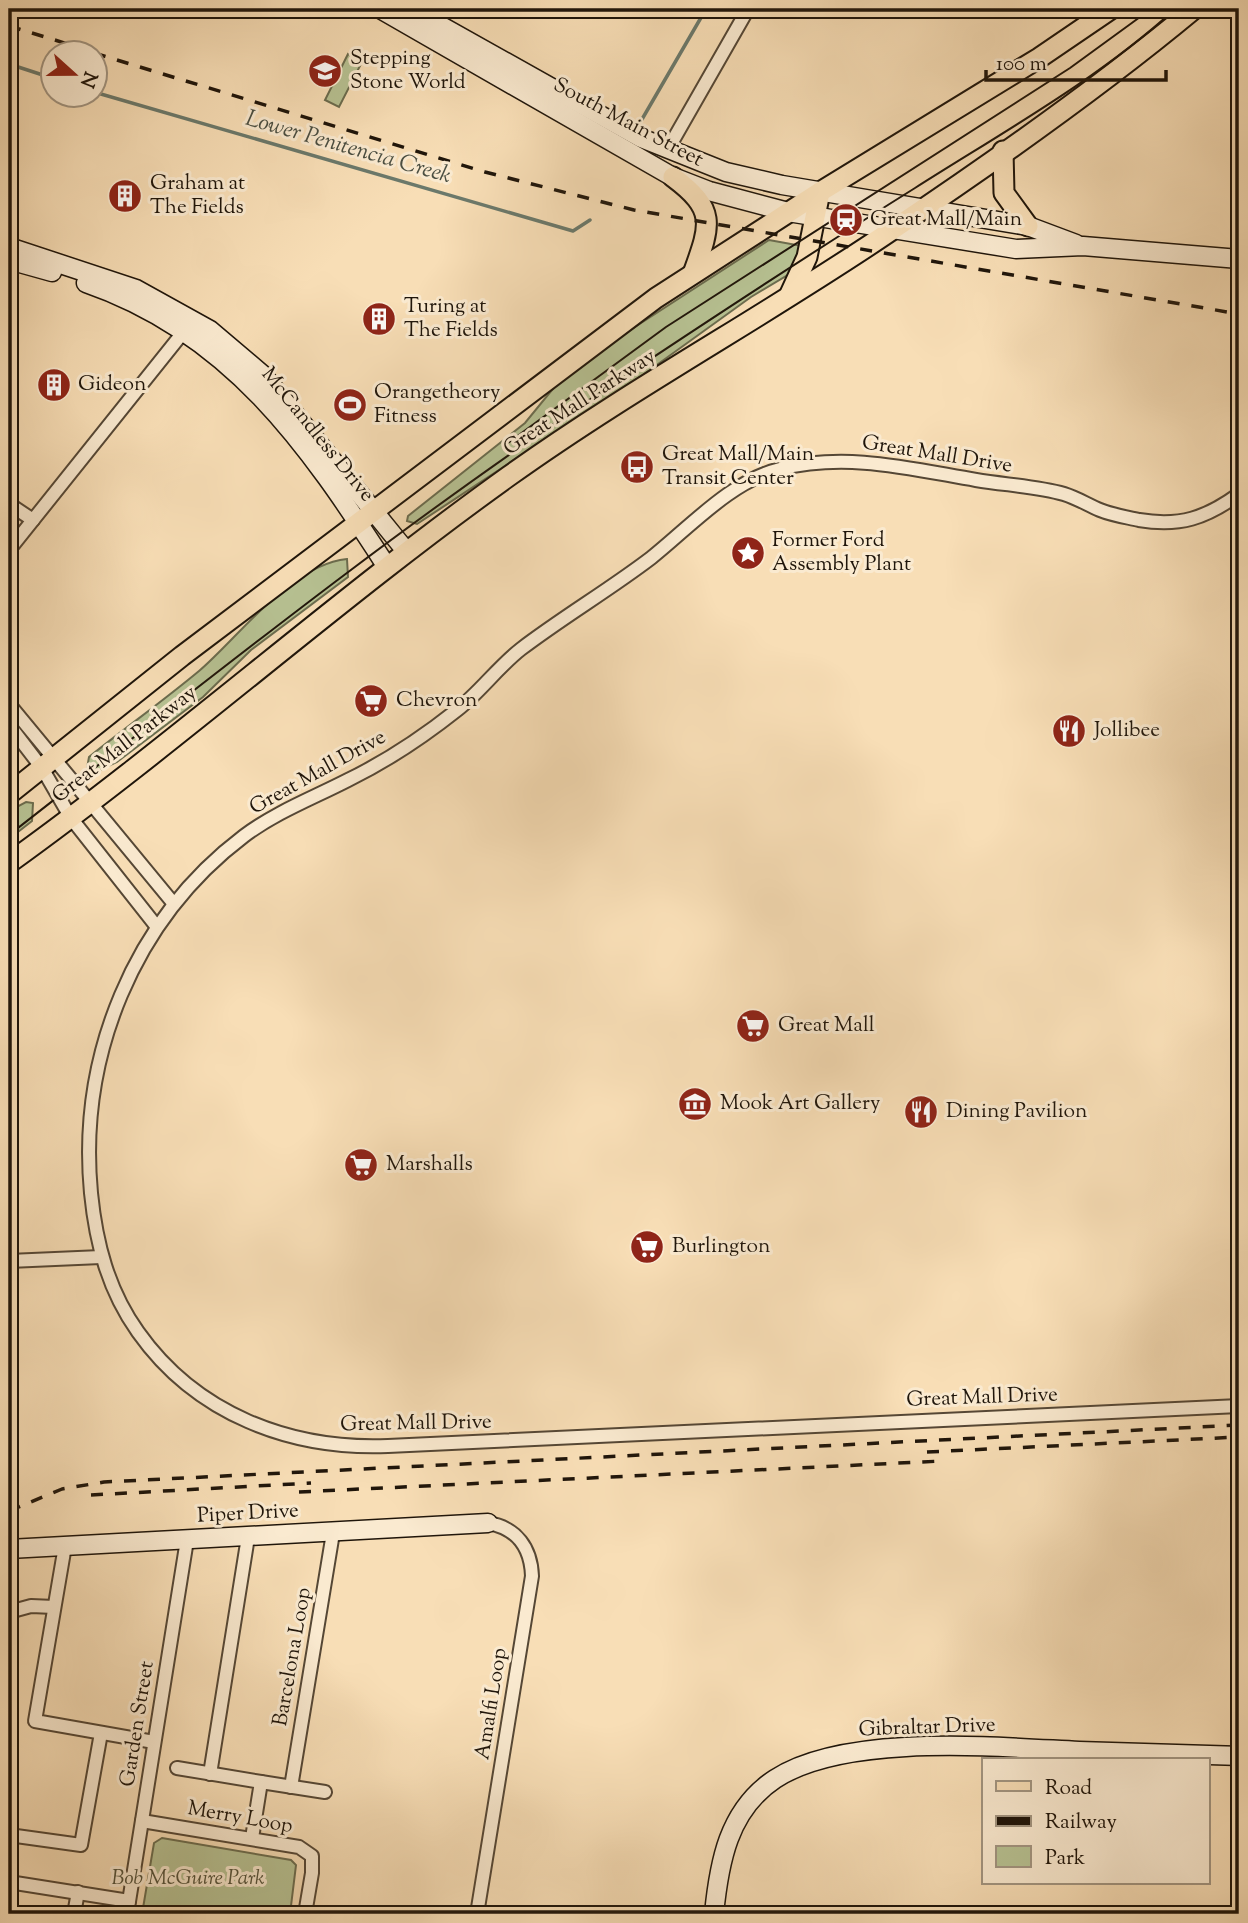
<svg xmlns="http://www.w3.org/2000/svg" width="1248" height="1923" font-family="'Sorts Mill Goudy',serif">
<style>
.green{fill:#b7c293;stroke:#6b6c4e;stroke-width:2}
.lines{fill:none;stroke-linecap:round;stroke-linejoin:round}
.stream{stroke:#6b796b;stroke-width:3.5}
.street-casing{stroke:#554735;stroke-width:16}
.secondary-casing{stroke:#1f150a;stroke-width:21}
.primary-casing{stroke:#1f150a;stroke-width:23}
.street{stroke:#faead0;stroke-width:12}
.secondary{stroke:#faead0;stroke-width:18}
.primary{stroke:#f8deb6;stroke-width:19}
.tram{stroke:#1f150a;stroke-width:2}
.rail{stroke:#1f150a;stroke-width:3.5;stroke-dasharray:12 12;stroke-linecap:butt}
.labels{text-anchor:middle;dominant-baseline:central;stroke-width:6;stroke-linejoin:round;paint-order:stroke}
.poi-label{font-size:21px;fill:#1f150a;stroke:#faead0;text-anchor:start}
.street-label{font-size:21px;fill:#1f150a;stroke:#faead0}
.park-label{font-size:21px;font-style:italic;fill:#54523a;stroke:#faead0}
.water-label{font-size:23px;font-style:italic;fill:#4b4f42;stroke:#faead0}
</style>
<rect width="100%" height="100%" fill="#f8deb6"/>
<filter id="stains"><feTurbulence type="fractalNoise" baseFrequency=".00286" numOctaves="4"/><feColorMatrix values="0 0 0 0 .2 0 0 0 0 .09 0 0 0 0 .02 0 0 0 .5 -.17"/></filter>
<radialGradient id="worn" r=".72"><stop offset=".6" stop-color="#630" stop-opacity="0"/><stop offset="1" stop-color="#630" stop-opacity=".3"/></radialGradient>
<!-- green -->
<g class="green">
<polygon points="348,54 362,62 339,107 325,100"/>
<polygon points="769,240 802,246 796,270 751,297 640,377 417,524 407,521 408,516 525,423 556,385 601,349"/>
<path d="M347,559L348,577L251,650L203,697L117,762L96,772L87,768L89,757C125,728 163,701 199,671C240,636 290,565 347,559Z"/>
<polygon points="26,802 33,803 32,821 9,839 9,811"/>
<polygon points="162,1838 291,1860 296,1865 290,1914 142,1914 154,1843"/>
</g>
<g class="lines">
<!-- stream -->
<g class="stream">
<polyline points="9,64 52,78"/>
<polyline points="94,92 573,231 590,220"/>
<polyline points="641,121 706,9"/>
</g>
<!-- street casing -->
<g class="street-casing">
<g id="street">
<polyline points="668,149 748,9"/>
<path d="M1239,494C1206,518 1180,527 1139,520C1126,517 1112,515 1100,510C1088,505 1077,498 1064,494C1036,486 1005,485 976,480C911,469 847,452 780,469C731,481 690,527 651,558C609,590 563,617 521,649C498,667 480,692 457,710C423,737 387,761 348,780C313,798 276,812 244,836C133,920 78,1057 91,1193C96,1243 108,1290 138,1332C196,1414 290,1450 388,1446L1239,1406"/>
<polyline points="9,504 33,520 9,550"/>
<polyline points="33,520 185,330"/>
<polyline points="9,704 174,904"/>
<polyline points="9,725 42,768 71,818 157,927"/>
<polyline points="9,1261 101,1257"/>
<polyline points="65,1546 35,1721 154,1742"/>
<polyline points="9,1612 31,1606 54,1607"/>
<polyline points="177,1768 261,1782 252,1838"/>
<polyline points="210,1774 248,1537"/>
<polyline points="261,1782 325,1792"/>
<polyline points="291,1787 333,1533"/>
<polyline points="142,1821 299,1847 312,1856 312,1873 305,1914"/>
<polyline points="9,1835 81,1845 101,1733"/>
<polyline points="9,1882 129,1901"/>
<polyline points="74,1914 78,1892"/>
<polyline points="127,1914 187,1540"/>
<path d="M477,1914L532,1576C531,1548 517,1528 488,1523"/>
</g>
</g>
<!-- secondary casing -->
<g class="secondary-casing">
<g id="secondary">
<polyline points="380,9 673,177 709,191 788,212 1016,249 1083,246 1239,259"/>
<polyline points="411,9 641,138 726,172 782,185 1028,226 1076,244"/>
<polyline points="9,247 136,289 210,330 263,375 406,551"/>
<polyline points="9,260 52,272"/>
<path d="M86,283C231,333 307,443 387,567"/>
<polyline points="9,1549 488,1523"/>
<path d="M714,1914C719,1863 728,1810 775,1779C845,1733 997,1747 1079,1751C1133,1753 1186,1754 1239,1756"/>
</g>
</g>
<!-- primary casing -->
<g class="primary-casing">
<g id="primary">
<polyline points="1003,151 1004,193 1028,226"/>
<path d="M673,177C716,209 711,224 694,271"/>
<polyline points="790,294 807,257 820,192"/>
<polyline points="9,794 182,656 656,298 820,192 1039,58 1111,9"/>
<path d="M9,863C180,740 337,599 509,476C632,388 767,315 892,230C995,161 1099,88 1194,9"/>
</g>
</g>
<!-- street -->
<use href="#street" class="street"/>
<!-- secondary -->
<use href="#secondary" class="secondary"/>
<!-- primary -->
<use href="#primary" class="primary"/>
<!-- tram -->
<g class="tram">
<polyline points="508,443 666,327 1070,68 1151,9"/>
<path d="M9,835C205,682 400,525 607,388C709,320 811,253 915,188C1003,132 1097,80 1175,9"/>
</g>
<!-- rail -->
<g class="rail">
<polyline points="9,26 94,52"/>
<polyline points="94,53 485,172 634,210 1239,314"/>
<polyline points="927,1452 1239,1437"/>
<polyline points="299,1492 942,1461"/>
<polyline points="91,1495 311,1483"/>
<polyline points="9,1511 62,1489 104,1482 1239,1425"/>
</g>
</g>
<!-- icons -->
<defs>
<g id="school-disc" transform="scale(1.75)"><circle r="9.5" fill="#8f2418" stroke="#faead0"/><path d="M0-5L7-2L0 1L-7-2ZM-4 1L0 2.5L4 1V4Q0 6-4 4Z" fill="#fff"/></g>
<g id="building-disc" transform="scale(1.75)"><circle r="9.5" fill="#8f2418" stroke="#faead0"/><path d="M-4-6H4V6H1V3H-1V6H-4ZM-2.5-4.3h1.7v1.8h-1.7ZM.8-4.3h1.7v1.8H.8ZM-2.5-1h1.7V.8h-1.7ZM.8-1h1.7V.8H.8Z" fill="#fff"/></g>
<g id="station-disc" transform="scale(1.75)"><circle r="9.5" fill="#8f2418" stroke="#faead0"/><path d="M-3-6H3Q5-6 5-4V2Q5 4 3 4L4.5 6H3L1.5 4h-3L-3 6H-4.5L-3 4Q-5 4-5 2V-4Q-5-6-3-6ZM-3.5-4v3h7v-3ZM-3.5 1v1.5H-2V1ZM2 1v1.5H3.5V1Z" fill="#fff"/></g>
<g id="stadium-disc" transform="scale(1.75)"><circle r="9.5" fill="#8f2418" stroke="#faead0"/><path d="M0-5a6.5 5 0 1 0 0 10a6.5 5 0 1 0 0-10ZM-3.5-1.8h7v3.6h-7Z" fill="#fff"/></g>
<g id="bus-disc" transform="scale(1.75)"><circle r="9.5" fill="#8f2418" stroke="#faead0"/><path d="M-5-6H5V4H4V6H2V4H-2V6H-4V4H-5ZM-3.5-4V0h7V-4ZM-3.5 1.2v1.5H-2V1.2ZM2 1.2v1.5H3.5V1.2Z" fill="#fff"/></g>
<g id="sight-disc" transform="scale(1.75)"><circle r="9.5" fill="#8f2418" stroke="#faead0"/><path d="M0-6L1.8-2.2L6-1.7L2.9 1.2L3.7 5.4L0 3.3L-3.7 5.4L-2.9 1.2L-6-1.7L-1.8-2.2Z" fill="#fff"/></g>
<g id="supermarket-disc" transform="scale(1.75)"><circle r="9.5" fill="#8f2418" stroke="#faead0"/><path d="M-6-5.5h2.5l.6 2H6L4.5 2H-2.5L-4.4-4H-6ZM-1.5 3.2a1.3 1.3 0 1 0 .1 0ZM3 3.2a1.3 1.3 0 1 0 .1 0Z" fill="#fff"/></g>
<g id="restaurant-disc" transform="scale(1.75)"><circle r="9.5" fill="#8f2418" stroke="#faead0"/><path d="M-5-6h1v4h1v-4h1v4h1v-4h1v5L-1.5 .5V6h-2V.5L-5-1ZM5-6V6H3V1.5H1.5Q1.5-4 5-6Z" fill="#fff"/></g>
<g id="museum-disc" transform="scale(1.75)"><circle r="9.5" fill="#8f2418" stroke="#faead0"/><path d="M0-6L6-3V-2H-6V-3ZM-5-1h2V3h-2ZM-1-1h2V3h-2ZM3-1h2V3H3ZM-6 4H6V6H-6Z" fill="#fff"/></g>
</defs>
<g fill-rule="evenodd">
<use href="#school-disc" x="325" y="71"/>
<use href="#building-disc" x="125" y="196"/>
<use href="#station-disc" x="846" y="220"/>
<use href="#building-disc" x="379" y="319"/>
<use href="#building-disc" x="54" y="385"/>
<use href="#stadium-disc" x="350" y="405"/>
<use href="#bus-disc" x="637" y="467"/>
<use href="#sight-disc" x="748" y="553"/>
<use href="#supermarket-disc" x="371" y="701"/>
<use href="#restaurant-disc" x="1069" y="731"/>
<use href="#supermarket-disc" x="753" y="1026"/>
<use href="#museum-disc" x="695" y="1104"/>
<use href="#restaurant-disc" x="921" y="1112"/>
<use href="#supermarket-disc" x="361" y="1165"/>
<use href="#supermarket-disc" x="647" y="1247"/>
</g>
<g class="labels">
<!-- poi labels -->
<g class="poi-label">
<text x="350" y="59">Stepping<tspan x="350" dy="24">Stone World</tspan></text>
<text x="150" y="184">Graham at<tspan x="150" dy="24">The Fields</tspan></text>
<text x="870" y="220">Great Mall/Main</text>
<text x="404" y="307">Turing at<tspan x="404" dy="24">The Fields</tspan></text>
<text x="78" y="385">Gideon</text>
<text x="374" y="393">Orangetheory<tspan x="374" dy="24">Fitness</tspan></text>
<text x="662" y="455">Great Mall/Main<tspan x="662" dy="24">Transit Center</tspan></text>
<text x="772" y="541">Former Ford<tspan x="772" dy="24">Assembly Plant</tspan></text>
<text x="396" y="701">Chevron</text>
<text x="1094" y="731">Jollibee</text>
<text x="778" y="1026">Great Mall</text>
<text x="720" y="1104">Mook Art Gallery</text>
<text x="946" y="1112">Dining Pavilion</text>
<text x="386" y="1165">Marshalls</text>
<text x="672" y="1247">Burlington</text>
</g>
<!-- street labels -->
<g class="street-label">
<text transform="translate(628 123) rotate(28)">South Main Street</text>
<text transform="translate(580 403) rotate(-33)">Great Mall Parkway</text>
<text transform="translate(317 435) rotate(51)">McCandless Drive</text>
<text transform="translate(937 455) rotate(9)">Great Mall Drive</text>
<text transform="translate(125 745) rotate(-38)">Great Mall Parkway</text>
<text transform="translate(318 773) rotate(-29)">Great Mall Drive</text>
<text transform="translate(982 1398) rotate(-2)">Great Mall Drive</text>
<text transform="translate(416 1424) rotate(-1)">Great Mall Drive</text>
<text transform="translate(248 1514) rotate(-3)">Piper Drive</text>
<text transform="translate(293 1657) rotate(-80)">Barcelona Loop</text>
<text transform="translate(492 1704) rotate(-81)">Amalfi Loop</text>
<text transform="translate(138 1724) rotate(-81)">Garden Street</text>
<text transform="translate(927 1728) rotate(-2)">Gibraltar Drive</text>
<text transform="translate(240 1818) rotate(10)">Merry Loop</text>
</g>
<!-- park labels -->
<g class="park-label">
<text x="188" y="1879">Bob McGuire Park</text>
</g>
<!-- water labels -->
<g class="water-label">
<text transform="translate(348 148) rotate(16)">Lower Penitencia Creek</text>
</g>
</g>
<!-- margin -->
<rect width="1248" height="1923" fill="none" stroke="#f8deb6" stroke-width="35"/>
<rect x="10" y="10" width="1227" height="1902" fill="none" stroke="#1f150a" stroke-width="3.5"/>
<rect x="18" y="18" width="1213" height="1888" fill="none" stroke="#1f150a" stroke-width="2"/>
<!-- legend -->
<rect x="982" y="1758" width="228" height="126" fill="#faead0" stroke="#a29581" stroke-width="2"/>
<rect x="996" y="1781" width="35" height="10" fill="#f8deb6" stroke="#a29581" stroke-width="2"/>
<text x="1045" y="1794" font-size="21" fill="#1f150a">Road</text>
<rect x="996" y="1816" width="35" height="10" fill="#1f150a" stroke="#a29581" stroke-width="2"/>
<text x="1045" y="1828" font-size="21" fill="#1f150a">Railway</text>
<rect x="996" y="1846" width="35" height="21" fill="#b7c293" stroke="#a29581" stroke-width="2"/>
<text x="1045" y="1864" font-size="21" fill="#1f150a">Park</text>
<!-- north arrow -->
<g transform="translate(74 74) rotate(111)"><circle r="33" fill="#faead0" stroke="#a29581" stroke-width="2"/>
<path d="M0-5L12 26L0 18L-12 26Z" fill="#8f2418"/>
<text y="-10" font-size="19" font-weight="bold" text-anchor="middle" fill="#1f150a">N</text>
</g>
<!-- scale -->
<path d="M986 70v10h180v-10" fill="none" stroke="#1f150a" stroke-width="3.5"/>
<text x="996" y="70" font-size="21" fill="#1f150a" stroke="#faead0" stroke-width="5" paint-order="stroke">100 m</text>
<rect width="100%" height="100%" filter="url(#stains)"/>
<rect width="100%" height="100%" fill="url(#worn)"/>
</svg>
